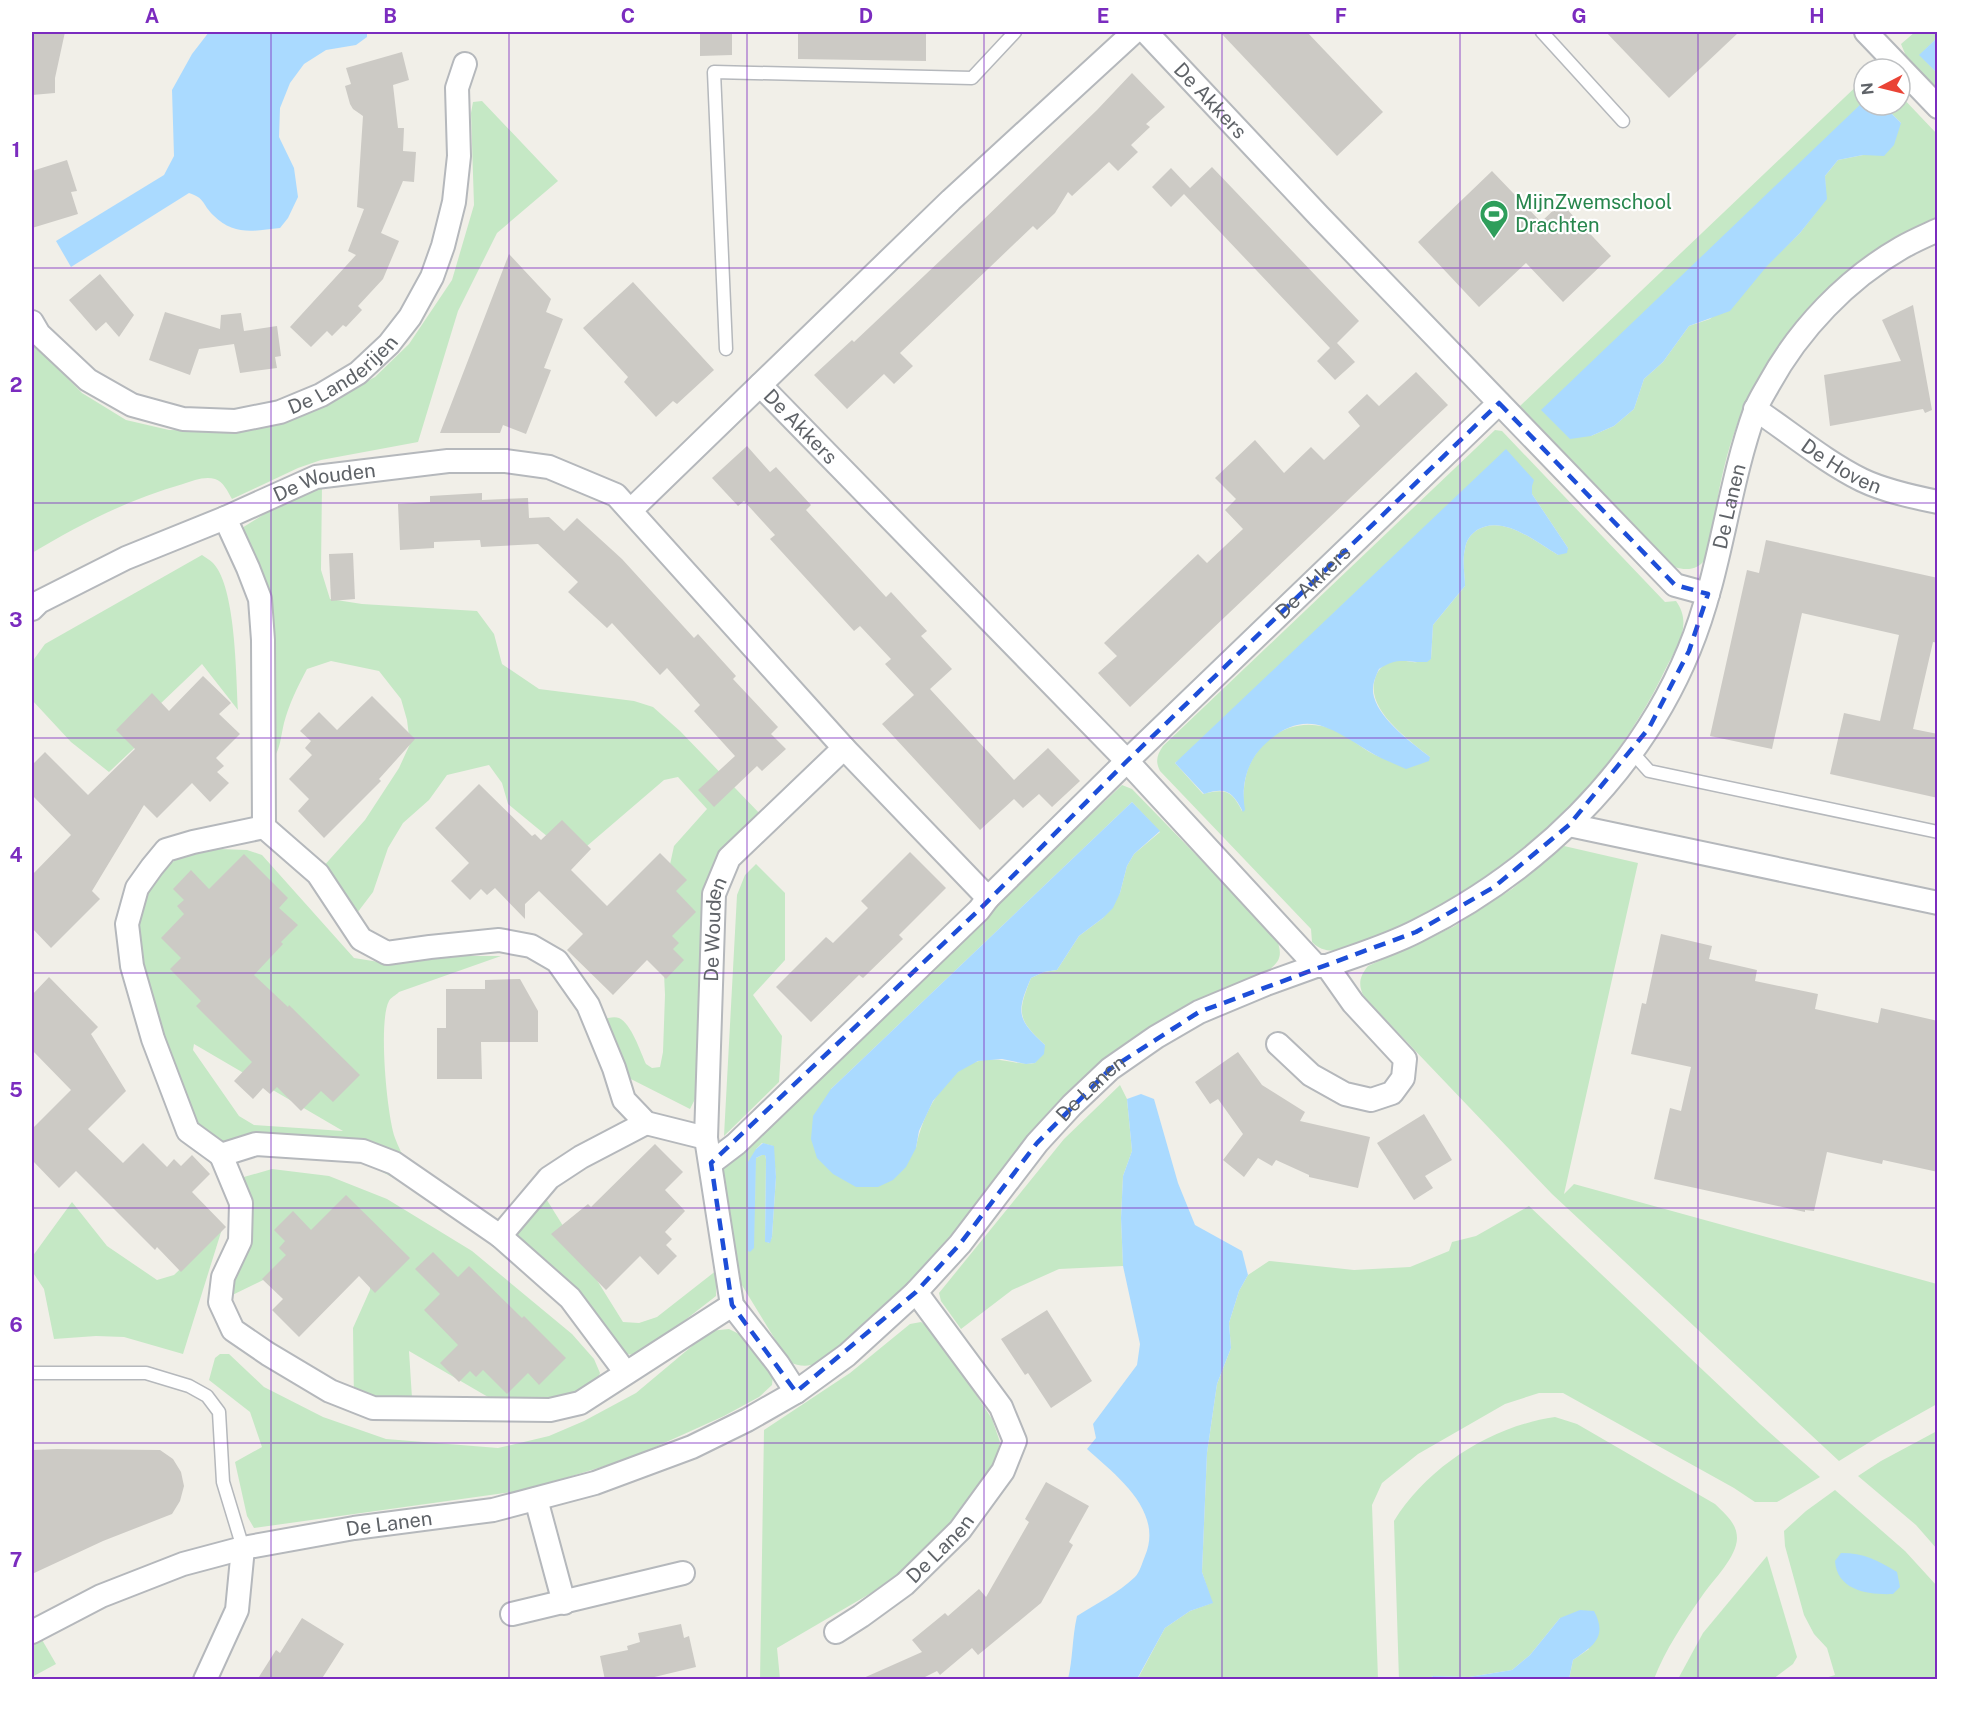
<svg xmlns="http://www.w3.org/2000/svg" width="1969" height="1711" font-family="'Public Sans',sans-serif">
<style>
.green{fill:#c5e8c5;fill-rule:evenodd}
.water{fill:#aadaff}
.building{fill:#cccac5}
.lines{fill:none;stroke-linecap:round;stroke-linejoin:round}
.lane-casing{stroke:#b5b8bc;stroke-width:15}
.street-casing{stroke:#b5b8bc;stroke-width:26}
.lane{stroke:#fff;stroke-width:12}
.street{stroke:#fff;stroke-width:22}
.marked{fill:none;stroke:#1d4ed8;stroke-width:4.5;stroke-dasharray:12 8;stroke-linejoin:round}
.grid{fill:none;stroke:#7b2cbf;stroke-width:1.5;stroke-opacity:0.55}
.labels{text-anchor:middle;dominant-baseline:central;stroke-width:4.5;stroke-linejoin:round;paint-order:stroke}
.street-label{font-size:20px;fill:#5f6368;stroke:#fff}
.leisure-label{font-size:20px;fill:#27864d;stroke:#fff;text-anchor:start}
.neatline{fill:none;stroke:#7b2cbf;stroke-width:2}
.grid-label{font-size:20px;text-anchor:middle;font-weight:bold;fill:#7b2cbf}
</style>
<rect width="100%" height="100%" fill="#f1efe8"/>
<!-- green -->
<g class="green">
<polygon points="1915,32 1937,32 1937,38 1920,55 1937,73 1937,89 1906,56 1901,44"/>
<path d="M1864,79V101L1591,436L1614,426L1634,409L1644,379L1663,362L1689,326L1710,319L1800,233L1826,199L1825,176L1838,160L1863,155L1901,123L1883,105H1900V95L1937,134V217C1853,253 1769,338 1737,425C1727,452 1720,481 1716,509C1714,522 1712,548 1706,558C1699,570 1686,571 1675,567L1520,406Z"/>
<path d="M482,101L558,181L497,233L458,311L418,442L321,460L298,468L232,499C228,492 223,481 215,479C204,476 193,481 183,484C129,499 79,525 32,553V338L36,346L82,393L126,420L169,430L229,431L316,409L375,377L409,344L452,280L474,205L471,113L473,102Z"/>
<path d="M1495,430L1502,431L1665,602L1676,601C1693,625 1677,646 1666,668C1608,791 1503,884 1378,936C1358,944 1330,961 1312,942L1311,929L1160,771C1155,761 1157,755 1163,746ZM1532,486V494L1568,548L1558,555C1536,542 1503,514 1477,530C1470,535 1466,541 1465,549C1462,561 1465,575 1465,586L1433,625L1431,659C1425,660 1419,663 1413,662C1405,661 1398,659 1390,662C1380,666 1376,673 1374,683C1369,712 1410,741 1430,757C1418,757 1390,762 1380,757C1364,751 1352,738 1337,731C1303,716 1268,729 1251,762C1243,777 1244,795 1242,811C1232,791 1226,788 1203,794L1175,763Z"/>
<path d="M322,483L321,570L330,599L362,604L477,611L494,634L502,664L539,689L634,701L653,707L680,731L763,817L731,842L704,944L695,1099L690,1109L619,1073L590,1024C598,1021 612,1015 619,1018C631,1023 641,1053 646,1064L652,1068L660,1067L663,1052L665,995L663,952L669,869L674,846L707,809L678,777L664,780L580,852L565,851L508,804L502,783L489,765L447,775L429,800L403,823L388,848L373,892L351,921L313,878L365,820L399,768L410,744L407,720L401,699L379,671L331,661L307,669C298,686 289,704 284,723C281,735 281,745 275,756L254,652L250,608L229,536L279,505Z"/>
<path d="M202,555C205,557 210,560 213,563C236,587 236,676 238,710L202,664L138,725L147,736L109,772L71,742L32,700V662L45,644Z"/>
<path d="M1122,785L1132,789L1276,937C1282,953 1282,960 1269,970C1194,998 1135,1033 1075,1086C1025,1130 990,1189 949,1240C920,1276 886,1307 851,1336C842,1343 823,1363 811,1365C804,1367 796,1365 789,1362L740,1282L721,1166ZM1132,802L1160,832L1134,854L1127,866L1120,893L1103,918L1079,936L1057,970L1044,972L1031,978C1017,1013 1017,1019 1045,1045L1035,1063C1016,1066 1000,1056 979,1061C945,1069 921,1117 916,1148L831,1089ZM762,1143L773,1146L776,1177L772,1237L769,1243L765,1241L766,1159L765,1155H762L756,1158L754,1248L756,1149Z"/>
<path d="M1564,846L1638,863L1564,1194L1574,1184L1937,1284V1404L1878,1437L1839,1461L1552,1194L1364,997C1358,985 1359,977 1368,966L1453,927L1512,889Z"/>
<path d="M219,849L247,850L262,855L354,958L379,962L445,956H501L399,992C396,995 390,998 389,1001C378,1021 387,1116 395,1138C401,1155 413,1171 414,1189L349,1154L232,1145L202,1136L188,1113L151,994L139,948L137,920L149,890L162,870L182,855ZM194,1044L343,1131L254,1125L239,1116L193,1050Z"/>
<polygon points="756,864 785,893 785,960 753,995 782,1036 779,1082 724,1136 737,895 745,875"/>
<polygon points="1120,1085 1127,1099 1132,1151 1123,1176 1121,1218 1123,1266 1059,1269 1012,1290 961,1329 941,1301 939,1293 1064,1139"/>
<polygon points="272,1169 329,1176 387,1199 472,1251 572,1334 594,1359 600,1373 595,1387 524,1418 409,1351 413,1414 354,1403 353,1328 370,1290 371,1271 360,1233 218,1302 244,1241 237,1179"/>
<polygon points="545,1197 623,1322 639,1323 657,1317 717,1270 716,1296 640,1355 620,1354 514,1241 523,1224"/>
<polygon points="72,1202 107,1246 157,1280 174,1275 222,1229 183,1354 124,1337 96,1336 54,1339 44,1289 32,1271 32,1257"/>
<polygon points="1529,1206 1760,1424 1820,1477 1777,1502 1755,1502 1734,1488 1563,1393 1539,1393 1505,1404 1418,1454 1382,1483 1372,1505 1378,1679 1137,1680 1165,1628 1190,1611 1212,1603 1202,1572 1207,1453 1217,1384 1231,1348 1229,1323 1239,1291 1248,1275 1269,1261 1354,1270 1410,1267 1449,1251 1452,1242 1476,1236"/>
<polygon points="921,1322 935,1332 992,1419 1000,1442 995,1466 973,1499 921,1559 890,1582 777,1648 780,1679 760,1680 764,1430 850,1373 910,1324"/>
<polygon points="729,1329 751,1340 773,1374 772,1385 759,1397 724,1416 631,1458 526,1490 254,1528 247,1516 235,1462 262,1447 250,1412 209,1380 215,1358 220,1354 229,1354 264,1387 323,1417 386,1439 498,1448 549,1436 584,1421 636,1393 710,1331"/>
<path d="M1555,1417L1577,1424L1715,1504C1725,1514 1737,1523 1737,1538C1737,1557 1713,1580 1702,1596C1684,1622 1665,1650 1654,1679H1569L1573,1660L1589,1649L1560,1618L1530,1655L1512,1670L1469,1677L1433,1676L1428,1679L1399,1680L1394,1521C1428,1466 1492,1426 1555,1417Z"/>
<polygon points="1937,1431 1937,1549 1916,1525 1858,1476 1881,1461"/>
<polygon points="1835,1490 1905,1551 1937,1586 1937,1679 1822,1679 1835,1675 1827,1648 1814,1634 1804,1615 1785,1546 1784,1531 1806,1511"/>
<polygon points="1767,1556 1797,1657 1793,1664 1773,1679 1678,1679 1703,1633"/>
<polygon points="41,1638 56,1664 32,1677 32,1643"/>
</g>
<!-- water -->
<g class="water">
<path d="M209,32H367V37L356,45L326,50L304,64L290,83L280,108L279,137L294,168L298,197L288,218L280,228C253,231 234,236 213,215C202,204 205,198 189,193L71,267L56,241L164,175L174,156L172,90L192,54Z"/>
<polygon points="1937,38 1937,73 1919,55"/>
<polygon points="1864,101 1864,105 1883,105 1901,123 1894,145 1884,156 1863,155 1838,160 1825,176 1827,199 1800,233 1767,266 1730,311 1689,326 1663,362 1644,379 1634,409 1614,426 1591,436 1570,439 1541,410"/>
<path d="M1506,449L1534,480L1532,486V494L1568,548L1567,553L1558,555C1536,542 1503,514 1477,530C1470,535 1466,541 1465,549C1462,561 1465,575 1465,586L1433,625L1431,659L1427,662C1404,663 1400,656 1379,669C1375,678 1371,687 1374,697C1381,721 1412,743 1430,757L1429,761L1406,769C1398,765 1389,762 1381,758C1336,734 1309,701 1263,746C1246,763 1241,787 1245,810L1243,812C1232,791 1226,787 1204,794L1175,763Z"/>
<path d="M1132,802L1160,831L1134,854L1127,866L1120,893L1113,908L1103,918L1079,936L1057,970L1044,972L1031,978C1016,1013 1017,1019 1045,1045L1044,1054L1035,1063L1026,1064L1002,1059L978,1061L958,1072L933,1101L919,1131L916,1148L906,1167L893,1180L878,1187H856L833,1174L817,1158L811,1139L813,1116L831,1089Z"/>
<path d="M1141,1094L1154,1099L1178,1183L1195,1225L1242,1251L1248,1275L1239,1291L1229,1323L1231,1348L1217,1384L1207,1453L1202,1572L1213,1603L1190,1611L1165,1628L1137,1679H1068C1073,1659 1072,1638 1077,1616C1096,1604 1118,1593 1135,1577C1140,1572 1142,1563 1145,1556C1164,1511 1117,1476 1087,1449L1096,1438L1093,1424L1137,1365L1140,1344L1123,1266L1121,1218L1123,1176L1132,1151L1127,1099Z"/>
<polygon points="763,1143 774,1146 776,1177 772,1237 770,1243 765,1242 766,1159 765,1155 762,1155 756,1158 754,1248 750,1252 748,1251 748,1162 756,1149"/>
<path d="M1841,1553C1864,1553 1877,1560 1897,1572L1900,1587L1893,1594C1869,1595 1837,1591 1835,1561Z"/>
<path d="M1580,1610L1594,1611C1608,1637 1593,1646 1573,1660L1569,1679H1428L1433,1676L1469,1677L1512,1670L1530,1655L1560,1618Z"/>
</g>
<!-- building -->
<g class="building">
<polygon points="32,32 65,32 55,78 55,93 32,95"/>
<polygon points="700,32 732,32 732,55 700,56"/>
<polygon points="798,32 910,32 910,34 926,34 926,61 798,59"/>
<polygon points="1220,32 1307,32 1383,112 1337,156"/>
<polygon points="1606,32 1739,32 1669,98"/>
<polygon points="402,52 409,80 393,85 398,128 404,128 403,151 416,152 414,182 403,181 381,233 399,241 383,279 358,306 362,310 346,327 343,325 332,336 327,331 311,347 290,327 356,255 348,251 364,209 357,207 363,116 353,109 350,104 345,86 351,84 346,68"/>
<polygon points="1132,73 1165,107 1146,124 1150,127 1131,145 1138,152 1118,171 1109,162 1072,196 1068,192 1055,213 1037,230 1033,226 900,353 913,366 894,384 884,374 847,409 814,375 852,340 854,342 979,224 1097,110"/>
<polygon points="67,160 77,191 71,192 78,214 32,228 32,171"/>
<polygon points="1212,167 1359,321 1337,343 1355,362 1335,380 1317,361 1330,348 1313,330 1184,194 1171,207 1152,187 1171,168 1190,188"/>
<polygon points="1492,171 1541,222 1561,203 1611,256 1563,302 1526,263 1479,307 1418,242"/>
<polygon points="509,254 551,299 546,312 563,319 544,368 551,370 526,434 503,425 500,433 440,433"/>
<polygon points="100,274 134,315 119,337 106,322 96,331 69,300"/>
<polygon points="633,282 714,370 677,404 673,401 656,417 624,382 628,377 583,328"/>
<polygon points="1913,305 1932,410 1925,413 1923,409 1830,426 1824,375 1901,361 1882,320"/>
<polygon points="165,312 220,329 221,315 241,313 244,331 277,326 281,356 275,357 277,368 240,373 234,344 199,349 190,375 149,360"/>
<polygon points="1416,372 1448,405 1130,707 1098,673 1117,656 1104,643 1198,554 1207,563 1243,529 1225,510 1236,499 1215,478 1255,440 1284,473 1311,447 1324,460 1360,426 1348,412 1367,394 1379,406"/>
<polygon points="747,446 770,472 776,467 811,505 806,510 886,597 891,592 927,631 921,636 952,669 930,689 1014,780 1048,748 1080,781 1052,807 1039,794 1023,808 1014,799 980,830 882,724 914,695 885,664 891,659 860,626 854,631 770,539 775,535 744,501 738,506 712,478"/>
<polygon points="482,493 482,500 528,498 529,518 549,517 564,531 577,518 622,559 694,638 698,634 736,676 733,679 778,727 771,734 786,749 762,771 757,766 714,807 698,790 735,756 694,711 700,705 667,668 660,675 612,623 607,628 568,592 578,582 538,544 481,547 480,540 434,542 434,548 400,550 398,504 430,502 430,496"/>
<polygon points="1766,540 1938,578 1938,643 1933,642 1913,729 1938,734 1938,798 1830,774 1844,713 1880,721 1899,635 1802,613 1772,749 1710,736 1747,570 1759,573"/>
<polygon points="353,553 355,599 331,601 329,554"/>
<polygon points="203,676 231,703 219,714 240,734 216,758 224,766 217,772 229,783 210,802 192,783 157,818 144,805 92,891 100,899 51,948 32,928 32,875 71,835 32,795 32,765 45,752 88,795 135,749 116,730 152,693 169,711"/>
<polygon points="372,696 415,739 379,779 381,781 324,838 298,811 309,799 289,779 312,755 305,748 311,741 300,731 319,712 337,730"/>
<polygon points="479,784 532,836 535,834 541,840 562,820 591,849 571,870 607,906 660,853 687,880 676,891 696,912 672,936 679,943 673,949 684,960 666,979 647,960 613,995 567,950 583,934 539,891 525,904 525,919 495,888 487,895 481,889 470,900 451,881 469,863 435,828"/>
<polygon points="910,852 946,888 899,935 903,939 863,978 859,975 811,1022 776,987 826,937 833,943 868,908 861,901"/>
<polygon points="244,854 288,898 279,908 298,925 281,942 283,944 254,975 288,1007 289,1005 360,1075 333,1102 321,1091 301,1111 277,1087 270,1094 263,1088 253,1099 234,1081 252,1062 196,1006 201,1001 170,969 181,958 161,938 184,914 177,906 184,900 173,889 191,870 209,889"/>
<polygon points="1661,934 1712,946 1709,959 1757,970 1755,981 1818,994 1815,1009 1878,1023 1881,1008 1938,1021 1938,1172 1883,1160 1882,1164 1827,1152 1814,1211 1805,1210 1805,1212 1654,1179 1670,1108 1681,1111 1691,1067 1631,1054 1642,1003 1646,1004"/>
<polygon points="49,977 98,1027 91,1034 126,1091 88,1129 123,1163 143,1143 167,1167 174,1159 181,1166 192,1155 210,1174 192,1192 226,1227 181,1272 157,1247 155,1250 76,1171 59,1188 32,1160 32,1129 71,1090 32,1050 32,995"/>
<polygon points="520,979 538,1011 538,1042 481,1042 482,1079 437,1079 437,1028 446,1028 446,989 485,989 485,980"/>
<polygon points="1238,1052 1262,1085 1305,1112 1300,1121 1370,1137 1358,1188 1309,1177 1309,1175 1276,1160 1272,1166 1258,1158 1244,1177 1223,1160 1243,1134 1218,1099 1210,1104 1195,1082"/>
<polygon points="1424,1114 1452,1160 1425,1176 1433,1188 1414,1200 1377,1143"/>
<polygon points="655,1144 683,1172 665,1190 685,1211 665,1232 672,1239 666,1245 677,1256 658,1275 640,1256 606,1290 551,1234 588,1204 591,1207"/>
<polygon points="346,1195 410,1258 375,1293 359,1276 299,1337 272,1310 283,1299 262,1279 286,1255 279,1248 285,1241 274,1230 293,1211 311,1230"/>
<polygon points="433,1252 458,1277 469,1266 522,1318 524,1316 566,1358 539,1385 528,1373 507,1394 483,1370 476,1377 470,1371 459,1382 440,1363 458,1345 424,1310 440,1294 415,1269"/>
<polygon points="1047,1310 1092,1381 1051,1408 1028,1373 1025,1375 1001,1339"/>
<polygon points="57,1449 160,1450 173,1459 181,1472 184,1486 180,1501 172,1514 103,1541 32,1574 32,1450"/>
<polygon points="1046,1482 1089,1506 1069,1542 1073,1545 1041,1603 978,1655 972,1648 940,1675 937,1671 919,1680 859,1680 922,1652 912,1640 945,1613 948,1616 979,1589 986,1597 1029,1522 1025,1519"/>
<polygon points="302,1618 344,1644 321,1680 257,1680 276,1650 280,1653"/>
<polygon points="681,1624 684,1638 689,1636 696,1667 642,1680 605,1680 600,1656 628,1650 627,1646 640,1642 638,1633"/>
</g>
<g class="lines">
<!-- lane casing -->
<g class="lane-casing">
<g id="lane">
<polyline points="1542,32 1623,121"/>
<polyline points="726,349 714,72 972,78 1015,32"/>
<polyline points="1632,752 1649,771 1938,832"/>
<polyline points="32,1373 146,1373 189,1386 207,1396 219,1412 223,1482 243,1548"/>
</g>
</g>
<!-- street casing -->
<g class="street-casing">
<g id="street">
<path id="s1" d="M1146,32L1319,216L1675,585L1708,594"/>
<polyline points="1866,32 1938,107"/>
<path id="s2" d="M32,322L39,334L88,380L132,405L183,419L235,421L280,412L321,395L358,373L389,344L410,317L432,277L443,246L454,202L459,156L457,88L465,64"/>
<path id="s3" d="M760,385L1127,761L1316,966"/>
<path id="s4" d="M1755,409C1791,433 1824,461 1862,480C1885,491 1913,497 1938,502"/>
<polyline points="631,510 951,200 1134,32"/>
<polyline points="225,518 248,568 260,599 263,640 264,827 318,874 361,939 387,953 430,947 499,940 531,946 557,961 588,1005 614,1068 624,1100 646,1123 706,1138"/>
<path id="s5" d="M32,609L39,602L126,558L225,518L316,477L448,461H506L549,467L616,495L844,748L988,898"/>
<polyline points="1569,825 1938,903"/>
<polyline points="1278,1044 1311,1075 1345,1094 1371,1100 1392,1093 1403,1078 1405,1059 1353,1003 1327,966"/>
<polyline points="221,1155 188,1131 153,1039 132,966 127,924 137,888 152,867 166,850 193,842 264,827"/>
<path id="s6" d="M711,1163L736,1144L979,910L988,898L1127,761L1499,403"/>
<polyline points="500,1236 549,1178 581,1157 646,1123"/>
<polyline points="626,1373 570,1298 500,1236 394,1163 363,1151 256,1144 221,1155 241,1203 240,1241 223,1277 220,1302 233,1330 268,1354 330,1391 373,1408 550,1410 580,1403 732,1305"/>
<path id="s7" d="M796,1392L778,1364L732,1305L706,1138L714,894L729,858L844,748"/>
<polyline points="536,1499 564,1603"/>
<polyline points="512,1614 683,1573"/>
<path id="s8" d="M32,1632L101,1596L183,1564L243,1548L354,1528L493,1510L595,1483L692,1447L747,1420L796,1392L847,1355L916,1292L960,1244L1037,1143L1072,1105L1110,1069L1156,1037L1199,1012L1266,984L1316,966H1327C1357,955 1388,946 1417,931C1535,872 1638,774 1689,650C1721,573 1727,489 1755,411C1758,402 1764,393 1769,384C1799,329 1847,279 1901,248C1913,241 1925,236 1938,230"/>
<path id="s9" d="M836,1632L861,1616L905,1584L960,1530L1003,1471L1015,1441L1001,1407L916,1292"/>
<polyline points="205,1680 237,1610 243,1548"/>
</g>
</g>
<!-- lane -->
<use href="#lane" class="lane"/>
<!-- street -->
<use href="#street" class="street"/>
</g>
<!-- marked area -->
<path class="marked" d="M1499,403L1675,585L1708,594L1689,651L1649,728L1569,825L1494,887L1416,932L1199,1012L1110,1069L1037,1143L960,1244L916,1292L796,1392L732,1305L711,1163L979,910L1127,761Z"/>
<!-- grid -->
<path class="grid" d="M271,32V1680M509,32V1680M747,32V1680M984,32V1680M1222,32V1680M1460,32V1680M1698,32V1680M32,268H1938M32,503H1938M32,738H1938M32,973H1938M32,1208H1938M32,1443H1938"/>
<!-- icons -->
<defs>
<g id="stadium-pin" transform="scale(1.5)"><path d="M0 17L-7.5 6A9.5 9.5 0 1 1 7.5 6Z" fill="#2e9e5b" stroke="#fff"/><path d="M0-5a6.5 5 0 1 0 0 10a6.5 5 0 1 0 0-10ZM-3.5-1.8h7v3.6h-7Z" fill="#fff"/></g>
</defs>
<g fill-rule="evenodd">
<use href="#stadium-pin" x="1494" y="214"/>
</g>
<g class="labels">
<!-- street labels -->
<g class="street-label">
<text stroke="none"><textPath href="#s1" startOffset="94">De Akkers</textPath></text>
<text stroke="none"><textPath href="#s2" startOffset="356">De Landerijen</textPath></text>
<text stroke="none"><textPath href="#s3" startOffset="58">De Akkers</textPath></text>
<text stroke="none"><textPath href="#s4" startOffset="104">De Hoven</textPath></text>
<text stroke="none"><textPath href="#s5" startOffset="321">De Wouden</textPath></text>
<text stroke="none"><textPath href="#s8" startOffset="2148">De Lanen</textPath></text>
<text stroke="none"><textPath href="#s6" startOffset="837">De Akkers</textPath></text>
<text stroke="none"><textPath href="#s7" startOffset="486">De Wouden</textPath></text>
<text stroke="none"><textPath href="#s8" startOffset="1233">De Lanen</textPath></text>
<text stroke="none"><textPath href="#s8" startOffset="376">De Lanen</textPath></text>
<text stroke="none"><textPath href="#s9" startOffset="134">De Lanen</textPath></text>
</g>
<!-- leisure labels -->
<g class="leisure-label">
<text x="1515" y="202">MijnZwemschool<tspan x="1515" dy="23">Drachten</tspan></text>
</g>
</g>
<!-- border -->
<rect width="1969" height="1711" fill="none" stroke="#ffffff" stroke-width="66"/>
<!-- north arrow -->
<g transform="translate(1882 87) rotate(263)"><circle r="28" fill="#ffffff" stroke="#bfc1c3" stroke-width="1.5"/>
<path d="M0-4.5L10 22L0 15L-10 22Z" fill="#ea4335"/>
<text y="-9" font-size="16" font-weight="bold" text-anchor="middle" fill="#5f6368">N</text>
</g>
<rect x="33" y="33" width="1903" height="1645" class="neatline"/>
<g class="grid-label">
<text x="152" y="23">A</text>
<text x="390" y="23">B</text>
<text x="628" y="23">C</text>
<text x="866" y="23">D</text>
<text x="1103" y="23">E</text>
<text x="1341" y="23">F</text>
<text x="1579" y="23">G</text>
<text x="1817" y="23">H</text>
<text x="16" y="157">1</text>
<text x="16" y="392">2</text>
<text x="16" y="627">3</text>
<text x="16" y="862">4</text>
<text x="16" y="1097">5</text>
<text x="16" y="1332">6</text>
<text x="16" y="1567">7</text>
</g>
</svg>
